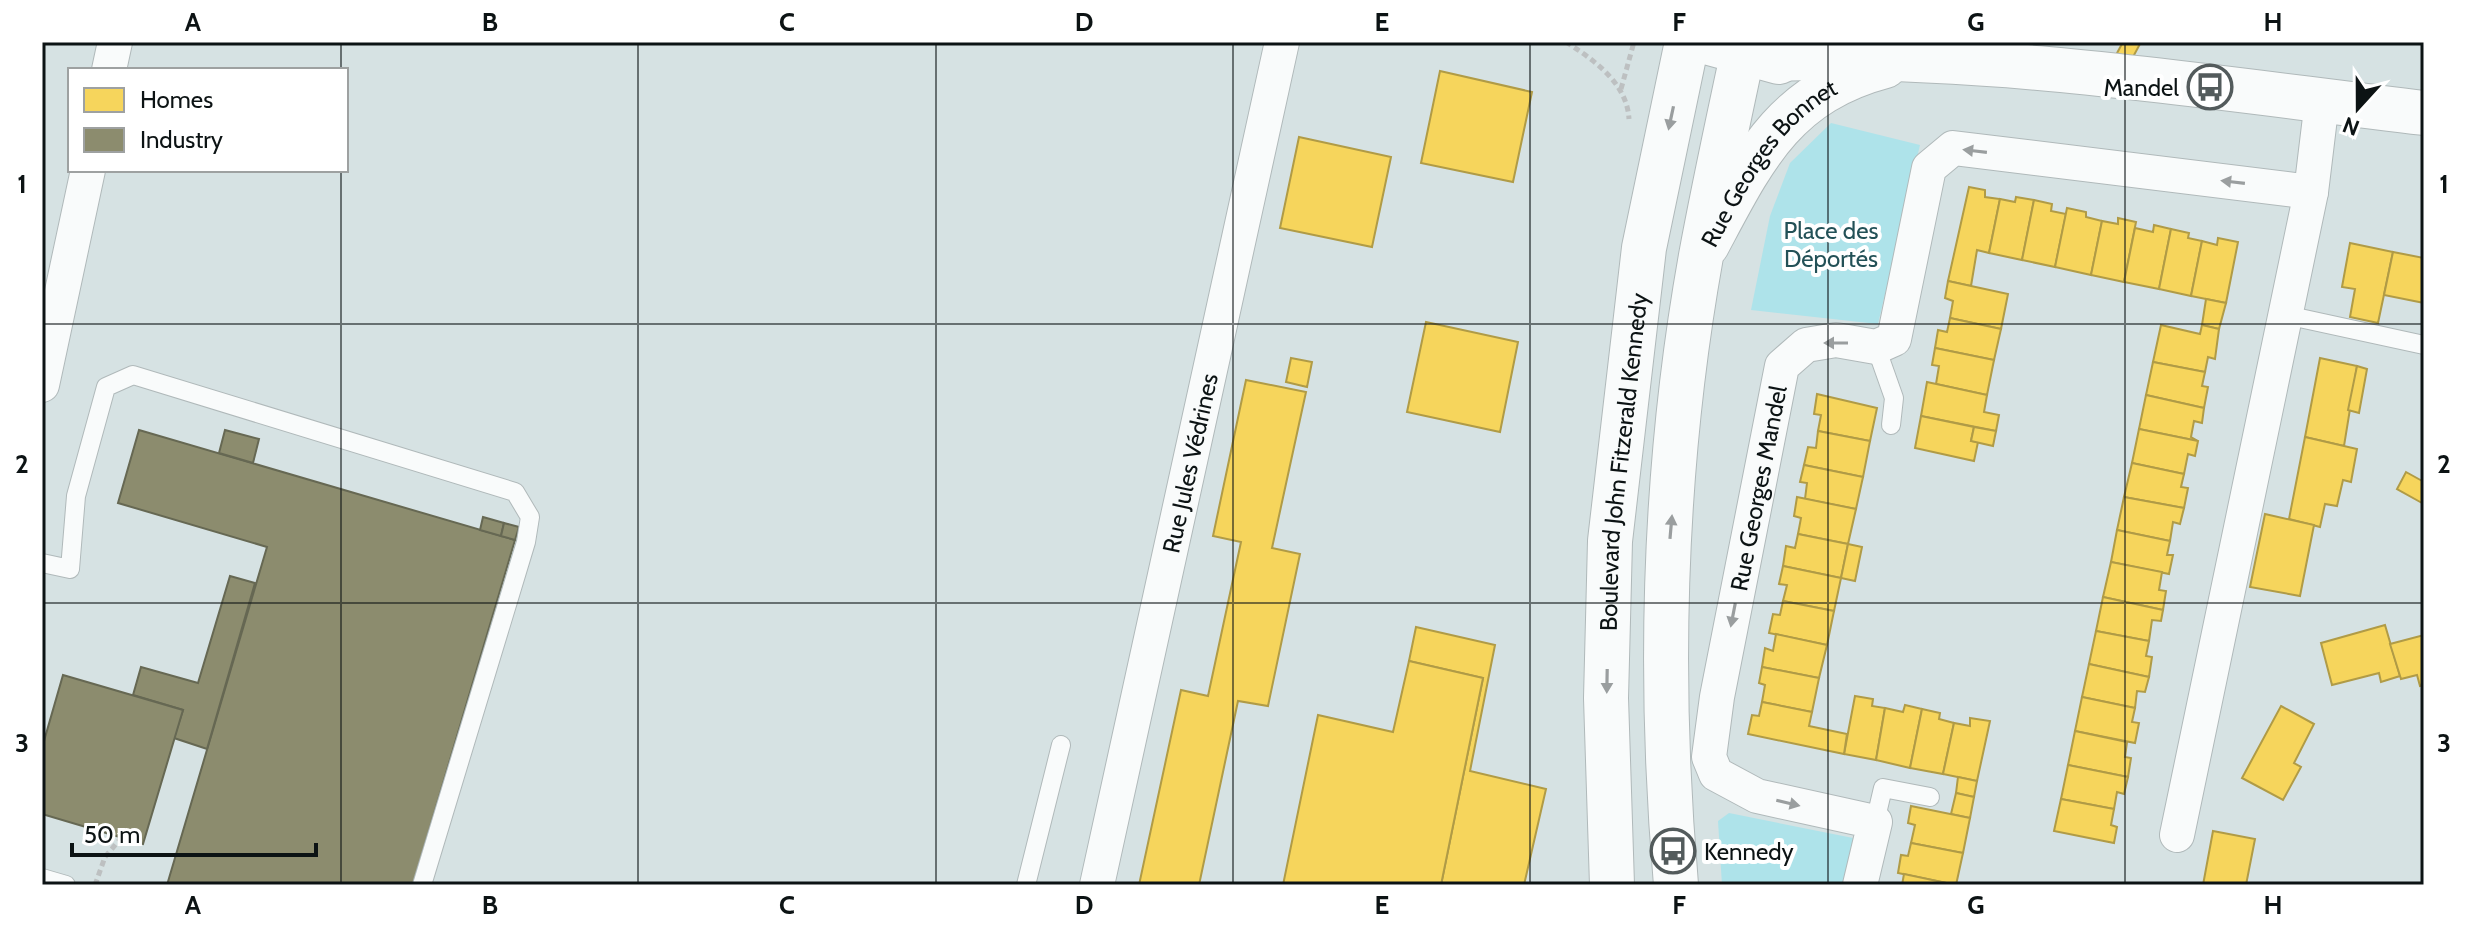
<svg xmlns="http://www.w3.org/2000/svg" width="2466" height="927" font-family="Cabin,sans-serif">
<style>
.green{fill:#aee3ea}
.homes{fill:#f6d55c;stroke:#b09b46;stroke-width:2}
.industry{fill:#8c8c6e;stroke:#666853;stroke-width:2}
.lines{fill:none;stroke-linecap:round;stroke-linejoin:round}
.lane-casing{stroke:#b0b9ba;stroke-width:20}
.street-casing{stroke:#b0b9ba;stroke-width:36}
.secondary-casing{stroke:#b0b9ba;stroke-width:46}
.primary-casing{stroke:#b0b9ba;stroke-width:46}
.path{stroke:#bdc0c1;stroke-width:5;stroke-dasharray:6 4;stroke-linecap:butt}
.lane{stroke:#f9fbfb;stroke-width:18}
.street{stroke:#f9fbfb;stroke-width:34}
.secondary{stroke:#f9fbfb;stroke-width:44}
.primary{stroke:#f9fbfb;stroke-width:44}
.oneway{fill:#9a9e9f}
.grid{fill:none;stroke:#0c1314;stroke-width:2;stroke-opacity:0.55}
.labels{text-anchor:middle;dominant-baseline:central;stroke-width:8;stroke-linejoin:round;paint-order:stroke}
.poi-label{font-size:24px;fill:#0c1314;stroke:#fff;text-anchor:end}
.street-label{font-size:24px;fill:#0c1314;stroke:#fff}
.park-label{font-size:24px;fill:#235157;stroke:#fff}
.neatline{fill:none;stroke:#0c1314;stroke-width:3}
.grid-label{font-size:26px;text-anchor:middle;font-weight:bold;fill:#0c1314}
</style>
<rect width="100%" height="100%" fill="#d6e2e3"/>
<!-- green -->
<g class="green">
<polygon points="1831,123 1920,145 1878,324 1751,310 1770,216 1790,163"/>
<polygon points="1729,813 1853,838 1843,885 1722,885 1718,821"/>
</g>
<!-- homes -->
<g class="homes">
<polygon points="2123,42 2141,42 2133,57 2116,55"/>
<polygon points="1440,71 1532,92 1513,182 1421,163"/>
<polygon points="1299,137 1391,157 1372,247 1280,228"/>
<polygon points="1969,187 1985,190 1985,197 2000,199 1989,253 1977,250 1971,286 1948,281"/>
<polygon points="2016,197 2034,200 2022,260 1989,253 2000,199 2015,202"/>
<polygon points="2034,200 2052,204 2051,211 2066,214 2055,267 2022,260"/>
<polygon points="2067,208 2086,212 2086,217 2102,221 2091,275 2055,267"/>
<polygon points="2118,218 2136,222 2124,282 2091,275 2102,221 2118,224"/>
<polygon points="2154,225 2171,229 2159,289 2124,282 2135,228 2153,232"/>
<polygon points="2171,229 2189,233 2188,238 2202,241 2191,296 2159,289"/>
<polygon points="2218,238 2238,242 2226,303 2191,296 2202,241 2217,245"/>
<polygon points="2350,243 2393,252 2378,323 2350,317 2355,289 2342,287"/>
<polygon points="2393,252 2424,258 2424,303 2384,295"/>
<polygon points="1948,281 2008,294 2001,329 1950,318 1953,301 1945,298"/>
<polygon points="2206,299 2226,303 2219,329 2202,325"/>
<polygon points="1950,318 2001,329 1994,360 1935,348 1938,330 1947,332"/>
<polygon points="1426,322 1518,342 1500,432 1407,412"/>
<polygon points="2161,325 2200,334 2202,325 2219,329 2215,359 2208,357 2205,372 2153,362"/>
<polygon points="1935,348 1994,360 1987,395 1936,384 1939,366 1932,365"/>
<polygon points="1291,358 1312,362 1307,387 1286,382"/>
<polygon points="2320,358 2357,366 2344,446 2305,437"/>
<polygon points="2153,362 2205,372 2202,386 2208,387 2204,408 2146,395"/>
<polygon points="2357,366 2367,369 2359,413 2348,410"/>
<polygon points="1246,380 1306,392 1272,548 1300,554 1268,706 1238,701 1199,885 1139,885 1181,690 1208,696 1241,542 1213,536"/>
<polygon points="1927,382 1987,395 1984,412 1999,415 1996,431 1921,416"/>
<polygon points="1817,394 1877,408 1870,441 1818,431 1821,415 1814,414"/>
<polygon points="2146,395 2204,408 2202,423 2194,421 2191,437 2198,441 2139,429"/>
<polygon points="1921,416 1974,427 1971,441 1978,442 1974,461 1915,448"/>
<polygon points="1974,427 1996,431 1993,446 1971,441"/>
<polygon points="2139,429 2198,441 2195,456 2188,454 2184,474 2132,463"/>
<polygon points="1818,431 1870,441 1863,477 1804,465 1808,447 1816,448"/>
<polygon points="2305,437 2357,449 2351,482 2343,480 2337,506 2325,504 2320,527 2289,519"/>
<polygon points="2132,463 2184,474 2181,487 2188,488 2184,508 2124,497"/>
<polygon points="1804,465 1863,477 1856,509 1805,499 1807,483 1800,482"/>
<polygon points="2406,472 2424,482 2422,503 2397,489"/>
<polygon points="1797,497 1856,509 1848,544 1798,534 1801,518 1794,516"/>
<polygon points="2124,497 2184,508 2180,524 2173,522 2170,541 2117,530"/>
<polygon points="2265,514 2314,525 2300,596 2250,587"/>
<polygon points="2117,530 2170,541 2167,555 2173,555 2169,574 2111,562"/>
<polygon points="1798,534 1848,544 1841,578 1783,566 1786,546 1795,548"/>
<polygon points="1848,544 1862,547 1855,581 1841,578"/>
<polygon points="2111,562 2162,572 2159,590 2166,591 2163,610 2103,597"/>
<polygon points="1783,566 1841,578 1834,611 1783,601 1787,585 1779,584"/>
<polygon points="2103,597 2163,610 2161,621 2152,620 2149,641 2096,631"/>
<polygon points="1783,601 1834,611 1827,645 1769,633 1773,614 1780,615"/>
<polygon points="2385,625 2400,676 2381,682 2379,673 2332,685 2321,643"/>
<polygon points="1416,627 1495,645 1470,771 1546,789 1524,885 1441,885 1483,678 1409,661"/>
<polygon points="2096,631 2149,641 2146,656 2152,657 2149,677 2089,664"/>
<polygon points="1776,634 1827,645 1819,678 1762,667 1765,648 1773,651"/>
<polygon points="2424,635 2424,685 2420,686 2417,675 2401,679 2390,644"/>
<polygon points="1409,661 1483,678 1441,885 1283,885 1318,715 1393,732"/>
<polygon points="2089,664 2149,677 2145,692 2137,691 2135,708 2082,697"/>
<polygon points="1762,667 1819,678 1812,712 1762,702 1765,685 1759,683"/>
<polygon points="1855,696 1873,699 1872,706 1885,708 1876,760 1844,754"/>
<polygon points="2082,697 2135,708 2132,722 2139,723 2135,743 2075,731"/>
<polygon points="1762,702 1812,712 1809,726 1847,734 1844,754 1748,734 1752,715 1759,716"/>
<polygon points="1905,705 1922,709 1910,768 1876,760 1885,708 1903,712"/>
<polygon points="2281,706 2314,724 2294,763 2301,767 2283,800 2242,778"/>
<polygon points="1922,709 1940,713 1939,719 1954,723 1943,774 1910,768"/>
<polygon points="1970,718 1990,721 1977,781 1943,774 1954,723 1970,726"/>
<polygon points="2075,731 2127,742 2125,757 2131,758 2128,777 2068,765"/>
<polygon points="2068,765 2128,777 2124,794 2117,792 2114,809 2061,799"/>
<polygon points="1958,777 1977,781 1974,797 1956,793"/>
<polygon points="1956,793 1974,797 1970,818 1951,814"/>
<polygon points="2061,799 2114,809 2111,825 2117,827 2114,843 2054,831"/>
<polygon points="1911,806 1970,818 1963,853 1911,843 1915,825 1908,823"/>
<polygon points="2213,831 2255,839 2246,885 2203,885"/>
<polygon points="1911,843 1963,853 1956,885 1898,873 1901,855 1908,856"/>
<polygon points="1904,874 1956,885 1902,885"/>
</g>
<!-- industry -->
<g class="industry">
<polygon points="139,430 515,540 413,885 167,885 267,547 118,503"/>
<polygon points="225,430 259,439 253,463 219,453"/>
<polygon points="483,517 504,523 501,536 480,530"/>
<polygon points="504,523 519,527 515,540 501,536"/>
<polygon points="230,576 255,583 207,749 174,738 183,710 133,695 141,667 198,683"/>
<polygon points="63,675 183,710 143,844 42,814 42,748"/>
</g>
<g class="lines">
<!-- lane casing -->
<g class="lane-casing">
<g id="lane">
<polyline points="2286,315 2424,345"/>
<polyline points="1876,347 1894,398 1891,425"/>
<polyline points="42,563 70,569 76,496 106,387 133,375 515,492 530,517 526,542 422,885"/>
<polyline points="1875,822 1883,788 1930,797"/>
<polyline points="42,878 66,885"/>
<polyline points="1026,885 1061,745"/>
</g>
</g>
<!-- street casing -->
<g class="street-casing">
<g id="street">
<polyline points="109,70 115,42"/>
<polyline points="42,385 88,170"/>
<polyline points="2177,835 2311,192 2322,101"/>
<path id="s1" d="M1097,885L1282,42"/>
<path id="s2" d="M1860,885L1875,822L1757,796L1716,774L1709,757L1717,697L1782,366L1806,345L1836,340L1876,347L1894,339L1929,168L1953,148L2311,192"/>
</g>
</g>
<!-- secondary casing -->
<g class="secondary-casing">
<g id="secondary">
<polyline points="1706,42 1779,62"/>
<path d="M1770,59C1989,52 2206,87 2424,113"/>
<path id="s3" d="M1707,245C1753,159 1783,93 1885,66"/>
</g>
</g>
<!-- primary casing -->
<g class="primary-casing">
<g id="primary">
<path id="s4" d="M1612,885L1606,698L1610,541L1644,248L1687,42"/>
<path d="M1676,885C1658,677 1664,462 1701,256C1714,185 1730,113 1745,42"/>
</g>
</g>
<!-- path -->
<g class="path">
<path d="M1566,42C1594,60 1627,83 1629,119"/>
<polyline points="1621,89 1634,42"/>
<polyline points="95,885 105,857 121,838"/>
</g>
<!-- lane -->
<use href="#lane" class="lane"/>
<!-- street -->
<use href="#street" class="street"/>
<!-- secondary -->
<use href="#secondary" class="secondary"/>
<!-- primary -->
<use href="#primary" class="primary"/>
</g>
<!-- one-way arrows -->
<defs><path id="oneway-solid" d="M-6-.8H1V-3.2L6.5 0L1 3.2V.8H-6Z" transform="scale(2)"/></defs>
<g class="oneway">
<use href="#oneway-solid" transform="translate(1671 118) rotate(102)"/>
<use href="#oneway-solid" transform="translate(1975 151) rotate(-173)"/>
<use href="#oneway-solid" transform="translate(2233 182) rotate(-173)"/>
<use href="#oneway-solid" transform="translate(1836 343) rotate(-180)"/>
<use href="#oneway-solid" transform="translate(1671 527) rotate(-85)"/>
<use href="#oneway-solid" transform="translate(1733 615) rotate(101)"/>
<use href="#oneway-solid" transform="translate(1607 681) rotate(91)"/>
<use href="#oneway-solid" transform="translate(1788 803) rotate(13)"/>
</g>
<!-- grid -->
<path class="grid" d="M341,42V70M638,42V885M936,42V885M1233,42V885M1530,42V885M1828,42V885M2125,42V885M341,170V885M42,324H2424M42,603H2424"/>
<!-- icons -->
<defs>
<g id="bus-ring" transform="scale(2.3)"><circle r="9.5" fill="#fff" stroke="#535b5c" stroke-width="1.5"/><path d="M-5-6H5V4H4V6H2V4H-2V6H-4V4H-5ZM-3.5-4V0h7V-4ZM-3.5 1.2v1.5H-2V1.2ZM2 1.2v1.5H3.5V1.2Z" fill="#535b5c"/></g>
</defs>
<g fill-rule="evenodd">
<use href="#bus-ring" x="2210" y="87"/>
<use href="#bus-ring" x="1673" y="851"/>
</g>
<g class="labels">
<!-- poi labels -->
<g class="poi-label">
<text x="2179" y="87">Mandel</text>
<text x="1704" y="851" text-anchor="start">Kennedy</text>
</g>
<!-- street labels -->
<g class="street-label">
<text stroke="none"><textPath href="#s3" startOffset="104">Rue Georges Bonnet</textPath></text>
<text stroke="none"><textPath href="#s4" startOffset="424">Boulevard John Fitzerald Kennedy</textPath></text>
<text stroke="none"><textPath href="#s1" startOffset="432">Rue Jules Védrines</textPath></text>
<text stroke="none"><textPath href="#s2" startOffset="524">Rue Georges Mandel</textPath></text>
</g>
<!-- park labels -->
<g class="park-label">
<text x="1831" y="230">Place des<tspan x="1831" dy="28">Déportés</tspan></text>
</g>
</g>
<!-- border -->
<rect width="2466" height="927" fill="none" stroke="#ffffff" stroke-width="88"/>
<!-- legend -->
<rect x="68" y="68" width="280" height="104" fill="#ffffff" stroke="#9ea1a1" stroke-width="2"/>
<rect x="84" y="88" width="40" height="24" fill="#f6d55c" stroke="#9ea1a1" stroke-width="2"/>
<text x="140" y="108" font-size="24" fill="#0c1314">Homes</text>
<rect x="84" y="128" width="40" height="24" fill="#8c8c6e" stroke="#9ea1a1" stroke-width="2"/>
<text x="140" y="148" font-size="24" fill="#0c1314">Industry</text>
<!-- north arrow -->
<g transform="translate(2358 108) rotate(201)" stroke="#ffffff" stroke-width="6" paint-order="stroke">
<path d="M0-6L14 30L0 20L-14 30Z" fill="#0c1314"/>
<text y="-12" font-size="22" font-weight="bold" text-anchor="middle" fill="#0c1314">N</text>
</g>
<!-- scale -->
<path d="M72 843v12h244v-12" fill="none" stroke="#0c1314" stroke-width="4"/>
<text x="84" y="843" font-size="24" fill="#0c1314" stroke="#ffffff" stroke-width="6" paint-order="stroke">50 m</text>
<rect x="44" y="44" width="2378" height="839" class="neatline"/>
<g class="grid-label">
<text x="193" y="31">A</text>
<text x="490" y="31">B</text>
<text x="787" y="31">C</text>
<text x="1084" y="31">D</text>
<text x="1382" y="31">E</text>
<text x="1679" y="31">F</text>
<text x="1976" y="31">G</text>
<text x="2273" y="31">H</text>
<text x="22" y="193">1</text>
<text x="2444" y="193">1</text>
<text x="22" y="473">2</text>
<text x="2444" y="473">2</text>
<text x="22" y="752">3</text>
<text x="2444" y="752">3</text>
<text x="193" y="914">A</text>
<text x="490" y="914">B</text>
<text x="787" y="914">C</text>
<text x="1084" y="914">D</text>
<text x="1382" y="914">E</text>
<text x="1679" y="914">F</text>
<text x="1976" y="914">G</text>
<text x="2273" y="914">H</text>
</g>
</svg>
